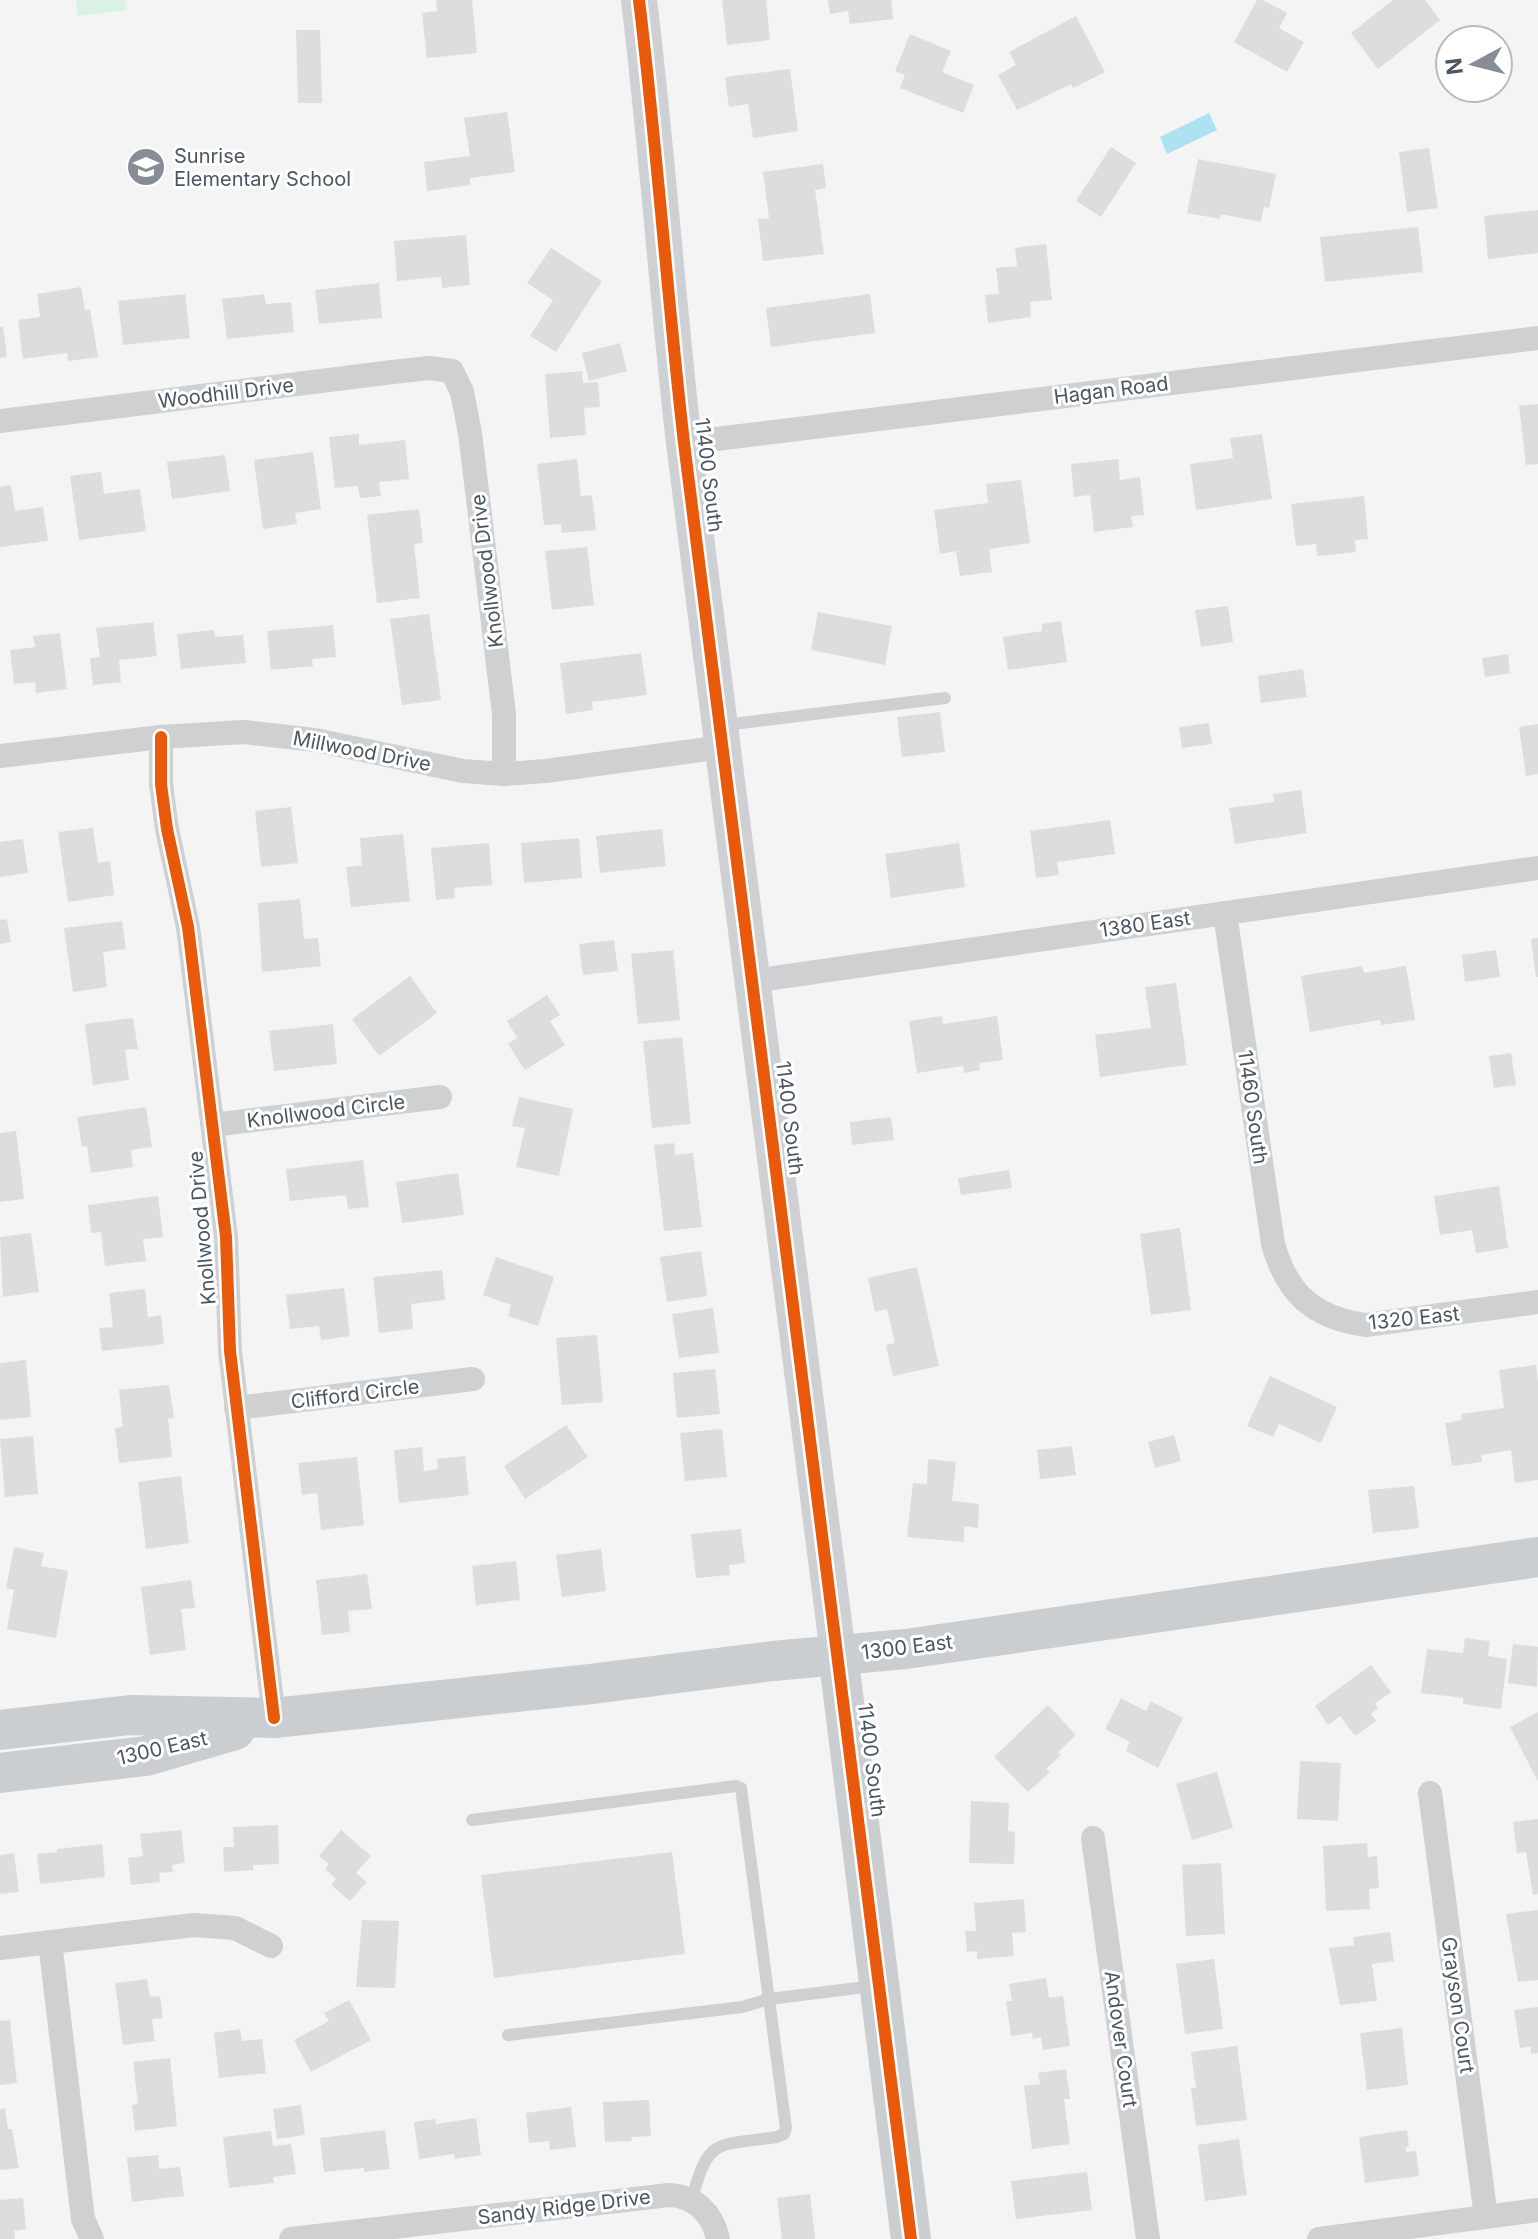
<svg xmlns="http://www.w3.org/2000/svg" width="1538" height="2239" font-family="Inter,sans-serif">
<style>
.green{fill:#d9f2e3}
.water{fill:#aee2f0}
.building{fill:#ddddde}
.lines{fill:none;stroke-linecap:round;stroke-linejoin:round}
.lane{stroke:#ced0d2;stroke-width:12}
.street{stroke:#ced0d2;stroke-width:24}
.secondary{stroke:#ced0d4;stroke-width:36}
.primary{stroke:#caced1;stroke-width:40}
.cycleway-casing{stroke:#fff;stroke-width:17}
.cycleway{stroke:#e8590c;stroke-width:12}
.labels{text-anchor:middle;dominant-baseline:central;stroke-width:6;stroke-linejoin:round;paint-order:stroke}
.poi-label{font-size:20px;fill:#4a5661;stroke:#fff;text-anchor:start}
.street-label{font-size:20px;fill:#4a5661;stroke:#fff}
</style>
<rect width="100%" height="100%" fill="#f4f4f4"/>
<!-- green -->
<polygon class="green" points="76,0 125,0 127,10 78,16"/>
<!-- water -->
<polygon class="water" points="1209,113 1217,130 1167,154 1160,137"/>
<!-- building -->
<g class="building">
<polygon points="436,0 472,0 477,53 427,58 422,13 437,11"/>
<polygon points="722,0 766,0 770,40 727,45"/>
<polygon points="828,0 891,0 893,19 850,24 848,11 830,14"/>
<polygon points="1257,0 1263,0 1287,13 1279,28 1304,42 1287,72 1234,42"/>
<polygon points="1393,0 1425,0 1440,20 1378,69 1351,33"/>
<polygon points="1076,16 1105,72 1073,88 1071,84 1017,110 998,75 1016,65 1009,52"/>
<polygon points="296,30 320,30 322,103 298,103"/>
<polygon points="910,34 951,51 942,72 974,85 963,113 900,88 905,75 895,71"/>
<polygon points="790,69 798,131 753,138 748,104 729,107 725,77"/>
<polygon points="507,112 515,172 470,178 470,185 427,191 424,162 470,156 464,118"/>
<polygon points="1111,147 1136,163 1101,217 1076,201"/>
<polygon points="1429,148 1438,208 1407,212 1399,152"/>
<polygon points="1198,159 1276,174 1269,208 1264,207 1261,222 1221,214 1220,219 1187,213"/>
<polygon points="823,164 826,188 815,190 824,254 763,261 758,219 769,218 763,172"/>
<polygon points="1538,210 1538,253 1488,259 1484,216"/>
<polygon points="1418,227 1423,272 1325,282 1320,237"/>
<polygon points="466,235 470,285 442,288 441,277 397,281 394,241"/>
<polygon points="1046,244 1052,300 1030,302 1031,317 988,323 985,295 999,294 996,268 1017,266 1015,248"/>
<polygon points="551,248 602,281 556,352 530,336 553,300 527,283"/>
<polygon points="379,283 382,318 319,324 315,290"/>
<polygon points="81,287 85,310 90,309 98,357 68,361 67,353 23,359 18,320 40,317 37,294"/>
<polygon points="185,294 190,338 123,345 118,301"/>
<polygon points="264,294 266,304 291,302 294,332 227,339 222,299"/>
<polygon points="870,294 875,333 771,347 766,308"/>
<polygon points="3,326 7,357 0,358 0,327"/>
<polygon points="620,343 627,371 589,381 582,353"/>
<polygon points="582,371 583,383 598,382 600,407 584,408 586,435 550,438 545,374"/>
<polygon points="1538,404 1538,464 1526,465 1519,406"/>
<polygon points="359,434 359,445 405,440 409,479 379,482 381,496 360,498 358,486 335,488 329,437"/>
<polygon points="1262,434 1272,499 1196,510 1190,464 1233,458 1230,438"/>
<polygon points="313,452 321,509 295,513 297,524 263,529 254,460"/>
<polygon points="225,455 230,491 172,499 167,462"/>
<polygon points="577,459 581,496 592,495 596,530 562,533 561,524 544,525 537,464"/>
<polygon points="1118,459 1120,480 1140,477 1144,515 1131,516 1133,527 1094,532 1090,495 1074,497 1071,464"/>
<polygon points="101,472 104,494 140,489 146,531 79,540 70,476"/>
<polygon points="1021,480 1030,543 989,549 992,572 960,576 956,551 940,554 934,510 988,503 986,484"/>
<polygon points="11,485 15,511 43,507 48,541 0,547 0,487"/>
<polygon points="1364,496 1368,539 1355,540 1356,552 1317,556 1316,544 1296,546 1291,504"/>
<polygon points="419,509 423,543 414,544 420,598 377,603 367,515"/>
<polygon points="587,547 594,605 552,610 545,551"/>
<polygon points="1228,606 1233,642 1201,647 1195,610"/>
<polygon points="818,612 892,626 885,665 811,650"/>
<polygon points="429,614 441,700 402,705 390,619"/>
<polygon points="1061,621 1067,662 1008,670 1003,637 1042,631 1042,624"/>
<polygon points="153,622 157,656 119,660 121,682 93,685 90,658 100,657 96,628"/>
<polygon points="333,625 336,657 312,659 313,666 271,670 267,631"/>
<polygon points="214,630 215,637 243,635 246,663 181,669 177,634"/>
<polygon points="60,633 67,689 36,693 35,682 14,684 10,650 35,647 33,636"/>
<polygon points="641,653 647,695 592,702 593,710 566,714 560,663"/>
<polygon points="1508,654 1510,673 1485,677 1482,658"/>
<polygon points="1303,669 1307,697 1261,703 1258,676"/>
<polygon points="940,712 945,752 902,757 897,717"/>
<polygon points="1209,723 1212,744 1182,748 1179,727"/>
<polygon points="1538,724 1538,774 1526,776 1519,727"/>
<polygon points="1301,790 1307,833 1235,844 1229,808 1274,802 1273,794"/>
<polygon points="291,807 298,863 261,867 255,811"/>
<polygon points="1110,820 1115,854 1057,862 1059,875 1036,878 1030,831"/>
<polygon points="93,828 98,863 110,861 114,895 68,902 58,832"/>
<polygon points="662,829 666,866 600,873 596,836"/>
<polygon points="403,834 410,901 351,907 346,867 362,865 360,838"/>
<polygon points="579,838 582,878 524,883 521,843"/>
<polygon points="23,839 28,873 0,877 0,842"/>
<polygon points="489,843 492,885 454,888 455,898 436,900 431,848"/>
<polygon points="959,843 965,887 891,898 885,854"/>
<polygon points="300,899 304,939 318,938 321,966 262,972 258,903"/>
<polygon points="7,919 11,942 0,944 0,920"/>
<polygon points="122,921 126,949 103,952 107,987 73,992 64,928"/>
<polygon points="1538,938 1538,977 1536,977 1531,939"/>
<polygon points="614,940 618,971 583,975 579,944"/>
<polygon points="673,950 680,1020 638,1024 631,954"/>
<polygon points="1496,950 1500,977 1465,982 1462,955"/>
<polygon points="1362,966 1364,973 1406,966 1415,1020 1381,1025 1380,1020 1310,1032 1301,976"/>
<polygon points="410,976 437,1013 379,1056 352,1019"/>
<polygon points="1176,983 1187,1065 1100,1077 1095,1035 1151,1028 1145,987"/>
<polygon points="547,995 560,1015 550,1021 565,1045 525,1070 508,1044 517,1038 507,1021"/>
<polygon points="942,1016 943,1024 997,1016 1003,1060 979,1063 980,1070 964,1073 963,1066 917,1073 909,1021"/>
<polygon points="133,1018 138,1049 125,1050 129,1080 93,1085 85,1024"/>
<polygon points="333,1024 337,1064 274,1071 269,1031"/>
<polygon points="682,1037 691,1124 652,1128 643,1041"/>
<polygon points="1511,1053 1516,1085 1494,1088 1489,1056"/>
<polygon points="519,1097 573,1109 559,1176 516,1167 525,1128 512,1126"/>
<polygon points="146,1107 152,1147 131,1150 133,1167 91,1173 87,1146 82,1147 77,1117"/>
<polygon points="891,1117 894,1140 852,1145 850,1122"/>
<polygon points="16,1131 24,1199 0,1202 0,1133"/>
<polygon points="674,1143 675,1155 693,1153 702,1227 664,1231 654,1145"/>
<polygon points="363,1160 369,1207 348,1209 346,1195 290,1201 286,1169"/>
<polygon points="1009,1170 1012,1188 961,1195 958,1178"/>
<polygon points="458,1173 464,1215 402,1223 396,1182"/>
<polygon points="1499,1186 1508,1248 1476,1253 1472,1230 1440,1235 1434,1196"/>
<polygon points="158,1196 163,1237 143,1239 146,1261 105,1266 101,1232 91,1233 88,1205"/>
<polygon points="1180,1228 1191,1310 1151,1315 1140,1234"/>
<polygon points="31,1233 39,1292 3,1297 0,1237"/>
<polygon points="701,1251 707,1296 667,1302 660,1257"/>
<polygon points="496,1257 554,1277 538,1326 508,1316 511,1305 483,1295"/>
<polygon points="917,1267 939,1366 893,1376 886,1345 895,1343 887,1309 875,1312 868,1278"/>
<polygon points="442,1270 445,1300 411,1304 413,1329 379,1333 373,1277"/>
<polygon points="344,1288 350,1336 321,1340 319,1326 290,1329 286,1295"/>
<polygon points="145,1289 148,1317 161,1315 164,1344 102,1351 99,1328 113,1327 109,1293"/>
<polygon points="713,1308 719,1353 679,1358 672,1314"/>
<polygon points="597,1335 603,1402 562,1405 556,1338"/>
<polygon points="26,1360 31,1417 0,1420 0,1363"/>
<polygon points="1536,1365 1538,1382 1538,1480 1515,1483 1511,1450 1481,1455 1482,1462 1452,1466 1445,1423 1462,1420 1461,1414 1504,1408 1499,1370"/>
<polygon points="715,1369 720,1414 677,1418 673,1373"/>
<polygon points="1270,1376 1337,1407 1321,1443 1279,1424 1273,1437 1247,1426"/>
<polygon points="169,1385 174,1418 168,1419 172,1457 119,1463 115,1428 123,1427 119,1390"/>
<polygon points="566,1425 588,1457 525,1499 504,1466"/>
<polygon points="722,1429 727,1477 685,1481 680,1433"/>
<polygon points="1174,1435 1181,1461 1155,1468 1148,1442"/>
<polygon points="33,1436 38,1494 5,1497 0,1439"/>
<polygon points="1072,1446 1076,1475 1040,1479 1037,1450"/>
<polygon points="422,1447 424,1471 438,1469 437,1459 465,1456 469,1495 399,1503 394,1450"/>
<polygon points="357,1457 364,1525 321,1530 317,1493 302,1495 298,1463"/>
<polygon points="928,1459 956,1462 952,1501 979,1504 978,1528 964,1526 964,1542 907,1537 913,1483 927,1484"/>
<polygon points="181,1476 189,1543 146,1549 138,1482"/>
<polygon points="1414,1486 1419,1528 1373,1533 1368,1490"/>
<polygon points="741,1529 745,1563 729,1565 730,1575 696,1578 691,1534"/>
<polygon points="14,1547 44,1553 41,1566 68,1571 56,1638 7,1629 14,1590 6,1588"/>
<polygon points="601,1549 606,1591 562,1597 556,1555"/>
<polygon points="516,1561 520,1600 476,1605 472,1566"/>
<polygon points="367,1574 372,1609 348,1611 350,1632 322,1635 316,1580"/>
<polygon points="191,1580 195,1608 181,1609 186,1650 150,1655 141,1587"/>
<polygon points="1465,1638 1490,1641 1488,1656 1507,1659 1501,1709 1463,1704 1463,1698 1421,1693 1427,1649 1463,1653"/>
<polygon points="1513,1644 1538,1647 1537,1687 1508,1683"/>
<polygon points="1371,1665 1391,1692 1375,1703 1378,1708 1371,1714 1376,1721 1355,1736 1340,1716 1328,1725 1315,1706"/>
<polygon points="1121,1698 1146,1711 1151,1701 1183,1718 1158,1768 1126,1751 1130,1742 1105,1729"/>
<polygon points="1048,1705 1076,1735 1058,1752 1061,1755 1046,1769 1050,1772 1028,1792 994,1757"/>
<polygon points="1538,1712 1538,1782 1510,1727"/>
<polygon points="1300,1761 1341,1763 1338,1821 1297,1819"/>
<polygon points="1217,1772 1233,1828 1192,1840 1176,1784"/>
<polygon points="971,1801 1009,1803 1008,1831 1015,1832 1014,1864 969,1863"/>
<polygon points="1538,1819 1538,1894 1533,1895 1526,1852 1517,1853 1513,1822"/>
<polygon points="278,1825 279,1864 253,1865 253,1870 224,1872 223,1847 234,1847 233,1827"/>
<polygon points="181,1830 185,1863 172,1865 173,1872 159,1873 160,1882 131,1885 128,1858 143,1856 140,1834"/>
<polygon points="341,1830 371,1856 356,1873 367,1882 350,1901 331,1885 336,1879 325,1869 329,1864 319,1856"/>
<polygon points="1367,1843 1368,1857 1377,1856 1379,1888 1369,1889 1370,1909 1326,1911 1323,1846"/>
<polygon points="102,1844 105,1877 40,1884 37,1854 57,1852 57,1849"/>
<polygon points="672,1852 685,1954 494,1978 481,1875"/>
<polygon points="14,1853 19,1892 0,1894 0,1855"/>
<polygon points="1221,1863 1225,1934 1186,1936 1182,1865"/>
<polygon points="1024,1899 1026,1932 1012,1933 1014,1956 977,1959 977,1951 967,1952 965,1931 976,1931 974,1903"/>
<polygon points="1538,1910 1538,1980 1518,1982 1506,1914"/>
<polygon points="362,1920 399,1921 395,1988 356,1987"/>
<polygon points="1390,1932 1394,1961 1372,1964 1377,2001 1340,2005 1329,1948 1354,1945 1353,1937"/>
<polygon points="1214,1959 1223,2029 1185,2034 1176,1964"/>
<polygon points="1046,1978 1049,1998 1063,1996 1070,2046 1043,2050 1041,2037 1033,2039 1032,2033 1011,2036 1006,2001 1012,2001 1009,1984"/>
<polygon points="147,1979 150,1997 160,1996 163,2018 152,2019 155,2041 123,2045 115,1983"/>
<polygon points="349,2000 371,2040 311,2072 294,2040 329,2021 324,2013"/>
<polygon points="1538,2007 1538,2053 1531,2054 1531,2046 1520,2048 1514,2010"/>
<polygon points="10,2020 17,2083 0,2085 0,2021"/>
<polygon points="1402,2028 1408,2085 1367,2090 1360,2033"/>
<polygon points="240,2029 242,2041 262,2039 266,2073 219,2078 214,2033"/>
<polygon points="1237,2046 1247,2120 1196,2126 1191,2088 1196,2088 1191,2052"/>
<polygon points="170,2058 177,2126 135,2131 132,2105 138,2104 133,2062"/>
<polygon points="1066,2069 1070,2099 1064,2099 1070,2144 1032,2149 1024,2086 1040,2084 1038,2073"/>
<polygon points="649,2100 651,2136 631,2137 632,2141 605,2142 603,2102"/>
<polygon points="301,2105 305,2135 277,2139 273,2109"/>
<polygon points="571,2107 576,2147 550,2150 549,2141 529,2143 526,2113"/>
<polygon points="5,2108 8,2129 12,2129 19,2168 0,2170 0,2109"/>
<polygon points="476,2118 481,2155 455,2159 454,2154 419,2159 414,2122 435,2119 436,2124"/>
<polygon points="385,2130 390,2169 364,2172 364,2168 324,2172 320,2138"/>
<polygon points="1407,2130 1409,2147 1406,2147 1406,2152 1416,2151 1419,2176 1365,2183 1359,2137"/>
<polygon points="271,2131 273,2146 291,2144 296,2174 273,2177 274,2183 229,2188 223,2137"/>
<polygon points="1239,2139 1247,2195 1205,2201 1198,2145"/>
<polygon points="158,2155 159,2169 180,2167 184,2196 132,2202 127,2158"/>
<polygon points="1087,2172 1092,2210 1016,2219 1011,2181"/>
<polygon points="810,2194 815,2239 782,2239 777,2198"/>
<polygon points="23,2198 26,2229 14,2231 15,2239 0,2239 0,2200"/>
</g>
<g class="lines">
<!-- lane -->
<g class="lane">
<polyline points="724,725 945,698"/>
<path d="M472,1820L736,1786L741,1788L786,2128L784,2134L777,2137C717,2146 708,2136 692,2200"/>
<polyline points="508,2035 742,2007 769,1999 873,1986"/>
</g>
<!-- street -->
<g class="street">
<polyline points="0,421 393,372 429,368 452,371 462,392 470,433 504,714 504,774"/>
<polyline points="684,443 1538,338"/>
<polyline points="161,737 161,784 167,829 188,927 226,1237 230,1351 274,1718"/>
<polyline points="0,756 161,737 244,732 315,740 463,771 504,774 546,771 723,747"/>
<path d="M1225,913L1273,1244C1287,1294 1313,1317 1365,1325L1538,1302"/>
<polyline points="753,981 1538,868"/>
<polyline points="213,1125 440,1097"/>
<polyline points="236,1408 473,1379"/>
<polyline points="1430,1793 1486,2217"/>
<polyline points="1093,1838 1148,2239"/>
<polyline points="50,1942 83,2219 92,2239"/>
<polyline points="0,1948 194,1925 235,1928 271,1946"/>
<path d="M291,2239L669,2195C695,2196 713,2214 718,2239"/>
<polyline points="1319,2239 1538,2210"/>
</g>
<!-- secondary -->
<path class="secondary" d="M639,0C657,147 667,295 684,443L838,1654"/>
<!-- primary -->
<g class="primary">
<polyline points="838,1654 911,2239"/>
<polyline points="0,1730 130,1715 274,1718 591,1684 773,1661 906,1649 1538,1557"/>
<polyline points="0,1773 146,1756 235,1730"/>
</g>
<!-- cycleway casing -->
<g class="cycleway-casing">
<g id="cycleway">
<path d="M639,0C657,147 667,295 684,443L911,2239"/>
<polyline points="161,737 161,784 167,829 188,927 226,1237 230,1351 274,1718"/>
</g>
</g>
<!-- cycleway -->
<use href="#cycleway" class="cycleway"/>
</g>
<!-- icons -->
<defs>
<g id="school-disc" transform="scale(2)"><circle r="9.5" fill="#868d94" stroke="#fff"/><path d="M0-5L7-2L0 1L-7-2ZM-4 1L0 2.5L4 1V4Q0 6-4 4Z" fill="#fff"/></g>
</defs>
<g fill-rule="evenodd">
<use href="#school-disc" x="146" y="167"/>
</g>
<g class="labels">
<!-- poi labels -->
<g class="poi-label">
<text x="174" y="156">Sunrise<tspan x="174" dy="23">Elementary School</tspan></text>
</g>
<!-- street labels -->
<g class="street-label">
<text transform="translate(1111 390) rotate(-7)">Hagan Road</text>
<text transform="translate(226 393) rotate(-7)">Woodhill Drive</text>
<text transform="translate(709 475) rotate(83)">11400 South</text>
<text transform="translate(487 571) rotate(-97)">Knollwood Drive</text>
<text transform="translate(362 751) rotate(11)">Millwood Drive</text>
<text transform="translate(1145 924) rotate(-8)">1380 East</text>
<text transform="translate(1253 1107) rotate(82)">11460 South</text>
<text transform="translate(326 1111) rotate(-7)">Knollwood Circle</text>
<text transform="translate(790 1118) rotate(83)">11400 South</text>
<text transform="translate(202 1228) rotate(-95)">Knollwood Drive</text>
<text transform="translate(1414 1318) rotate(-6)">1320 East</text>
<text transform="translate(355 1394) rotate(-7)">Clifford Circle</text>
<text transform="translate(907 1647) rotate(-7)">1300 East</text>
<text transform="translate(162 1748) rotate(-13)">1300 East</text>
<text transform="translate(872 1760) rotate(83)">11400 South</text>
<text transform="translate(1458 2005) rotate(82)">Grayson Court</text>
<text transform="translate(1121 2039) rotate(82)">Andover Court</text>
<text transform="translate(564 2207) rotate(-7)">Sandy Ridge Drive</text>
</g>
</g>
<!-- north arrow -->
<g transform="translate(1474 64) rotate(263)"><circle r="38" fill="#ffffff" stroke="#b7bbc0" stroke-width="2"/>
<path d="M0-6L14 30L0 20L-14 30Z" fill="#868d94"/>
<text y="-12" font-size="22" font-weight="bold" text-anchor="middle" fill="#4a5661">N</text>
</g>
</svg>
